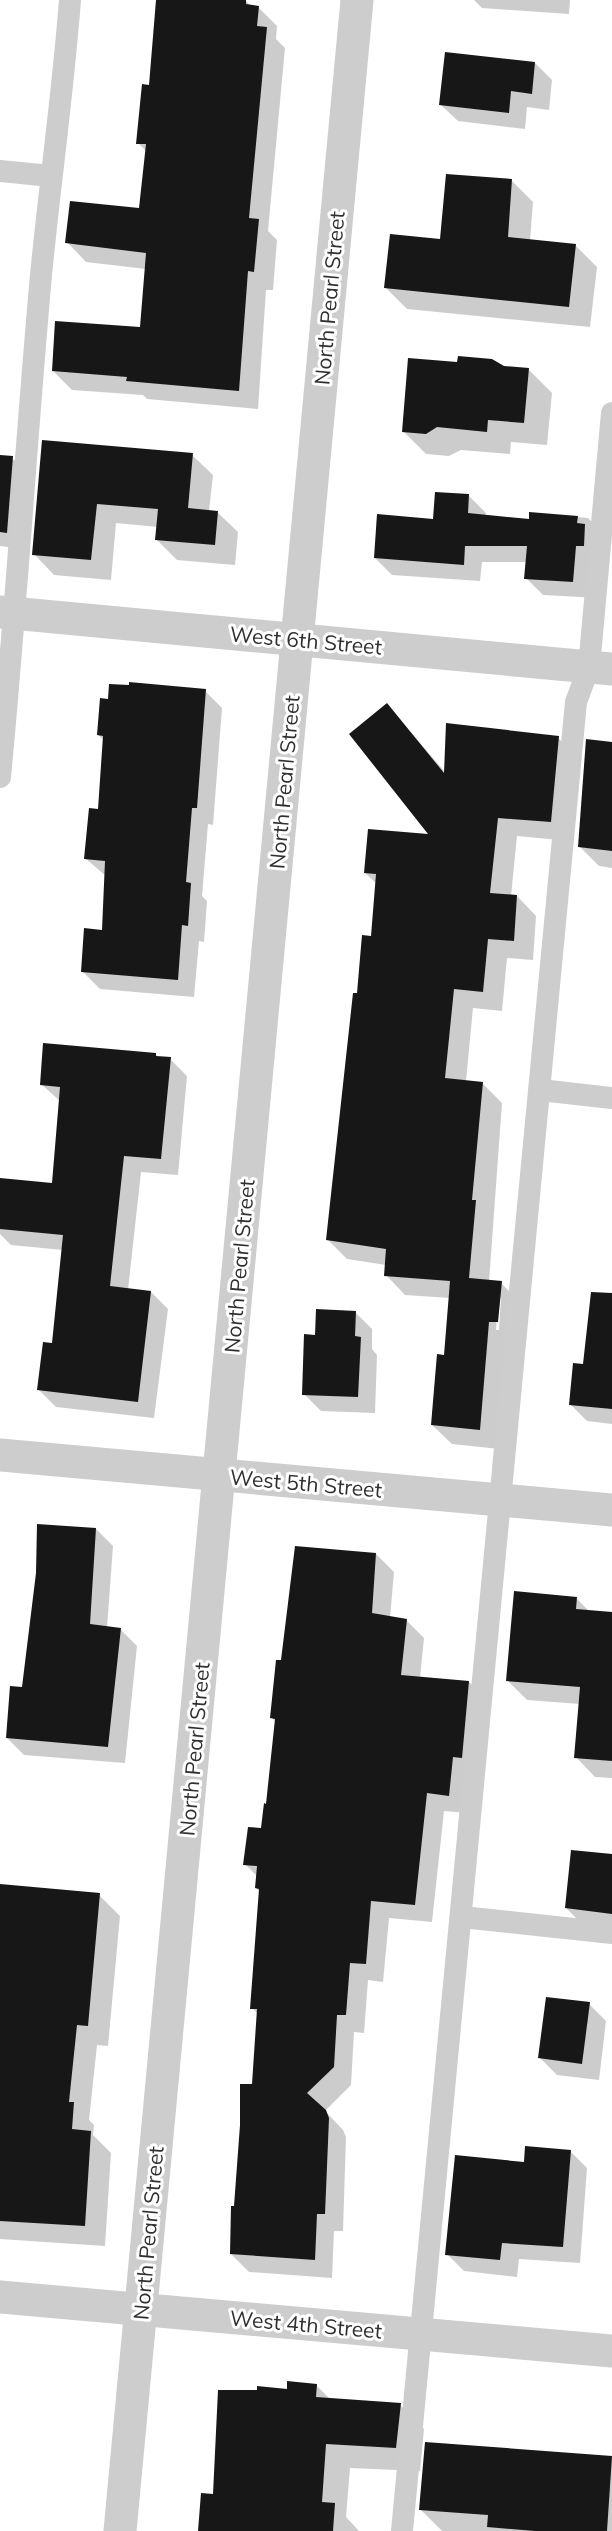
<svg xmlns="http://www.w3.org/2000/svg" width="612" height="2531" font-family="Mulish,sans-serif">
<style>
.shadow{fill:#0003;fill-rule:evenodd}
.building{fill:#171717}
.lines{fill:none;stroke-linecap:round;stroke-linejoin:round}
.service{stroke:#cdcdcd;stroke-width:22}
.minor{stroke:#cdcdcd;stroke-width:33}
.tertiary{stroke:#cdcdcd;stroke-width:33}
.labels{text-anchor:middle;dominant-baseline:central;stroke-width:6;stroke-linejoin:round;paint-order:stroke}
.street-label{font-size:21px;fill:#303030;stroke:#fff}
</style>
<rect width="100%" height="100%" fill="#fff"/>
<!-- shadow -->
<g class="shadow">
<polygon points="157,0 246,1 251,6 258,7 277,26 276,39 285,48 268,231 277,240 273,290 266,290 258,409 147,399 143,395 72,390 53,371 142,329 146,269 86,262 67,242 141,210 147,152 138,143 150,87"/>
<polygon points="474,0 570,0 569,14 482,8"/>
<polygon points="535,63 552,80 549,110 527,107 525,129 458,121 441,105"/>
<polygon points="512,181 533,202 530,241 575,245 597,267 590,327 407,309 386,288"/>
<polygon points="458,364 529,370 552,393 547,445 511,442 510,454 461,450 449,456 426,454 403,431"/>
<polygon points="44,442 192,455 213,475 209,511 217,512 238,532 235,565 177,560 157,540 158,527 116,523 111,580 54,575 34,554"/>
<polygon points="0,457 12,458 29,475 23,549 0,546"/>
<polygon points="469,496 486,513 485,516 530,520 531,513 588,518 605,535 600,598 543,595 526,578 527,562 482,562 480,581 392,575 375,558"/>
<polygon points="205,691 222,708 213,825 208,824 202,896 207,901 204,942 199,941 194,997 100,989 83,972 103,931 106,876 86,859 99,810 105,741 98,735"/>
<path d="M387,705L446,773L558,738L578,757L570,841L517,836L511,896H517L536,916L533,960L507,958L502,1011L473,1008L466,1081L482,1083L502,1103L489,1282L501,1283L520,1302L499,1449L452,1444L432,1425L446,1357L450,1298L405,1295L386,1275V1265L347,1259L328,1240L358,995L372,938L377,884L365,873L431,836ZM498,1298H501L499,1330H496Z"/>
<polygon points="587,741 612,744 612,868 599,866 580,847"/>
<polygon points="155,1054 159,1058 170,1059 187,1076 178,1175 141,1172 128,1290 151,1292 168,1309 154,1418 56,1407 39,1390 53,1345 63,1250 11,1245 0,1234 0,1180 54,1185 60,1101 41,1084"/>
<polygon points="355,1312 372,1329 372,1349 377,1355 375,1413 321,1411 304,1394 317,1336"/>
<polygon points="612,1324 612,1424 587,1421 570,1404 585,1366"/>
<polygon points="96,1529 113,1546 107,1628 120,1629 137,1646 125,1763 24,1755 7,1738 23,1689"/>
<polygon points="376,1554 394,1572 390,1618 406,1620 424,1638 420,1678 469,1682 487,1700 467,1813 444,1811 432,1922 389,1918 383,1982 368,1980 364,2033 354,2032 351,2085 325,2111 343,2130 346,2137 343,2231 334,2231 332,2278 249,2272 231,2254 235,2208 253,2086 258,2014 252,2008 260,1892 256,1888 258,1877 245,1864 263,1830 268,1805 276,1722 272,1718 283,1662"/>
<polygon points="577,1599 590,1612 612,1614 612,1778 595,1777 576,1757 580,1704 527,1700 508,1681"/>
<polygon points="612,1856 612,1928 583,1925 566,1908"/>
<polygon points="0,1885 99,1895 120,1916 108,2046 97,2045 89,2120 94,2125 93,2135 111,2153 105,2246 0,2239"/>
<polygon points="589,2004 606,2021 599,2080 557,2075 540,2058"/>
<polygon points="570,2151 587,2168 580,2263 519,2259 517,2277 464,2271 447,2254 525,2163"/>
<polygon points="316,2385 331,2400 400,2405 424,2429 420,2471 350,2468 346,2517 359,2531 200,2531 214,2495 288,2390"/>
<polygon points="557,2453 612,2458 612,2531 442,2531 421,2510"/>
</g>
<!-- building -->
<g class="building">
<polygon points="156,0 246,0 246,4 259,6 257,26 267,27 249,218 259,219 254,272 248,271 239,391 126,381 127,377 52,371 55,321 140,327 146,253 65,243 70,201 139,208 146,144 136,144 142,84 149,85"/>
<polygon points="445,52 535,62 532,94 511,91 509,113 439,105"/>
<polygon points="446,174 512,179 508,237 576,244 569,307 384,288 390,234 440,239"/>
<polygon points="458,356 492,359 504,366 529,368 524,423 488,420 487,432 437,427 426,434 402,432 408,358 457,362"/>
<polygon points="42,440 193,453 188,508 218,511 215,545 155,540 158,509 97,504 91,560 32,555"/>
<polygon points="0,455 13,456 7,533 0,532"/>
<polygon points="435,492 469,494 468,513 529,519 529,512 578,516 577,523 585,524 584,546 576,546 573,582 524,579 527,546 465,546 464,565 374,558 377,514 433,519"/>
<polygon points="129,682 206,689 197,808 192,808 186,882 191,883 188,926 182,925 178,980 81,972 84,928 102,930 105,861 84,859 89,808 98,809 103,736 97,735 100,698 108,699 109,684 129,685"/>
<polygon points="387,703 444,773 446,723 559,736 551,822 498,818 490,893 517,895 514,941 488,939 483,992 454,989 445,1078 483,1082 472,1200 476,1200 469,1278 502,1281 498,1322 489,1322 480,1430 431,1425 437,1354 444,1355 450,1281 384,1276 386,1249 326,1240 353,993 357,993 362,935 371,936 376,874 364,873 368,829 428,834 349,734"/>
<polygon points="586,739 612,742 612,851 578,847"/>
<polygon points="43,1043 156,1053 156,1056 171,1057 161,1159 124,1156 110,1286 151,1291 138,1402 37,1390 43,1342 52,1343 63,1235 0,1229 0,1178 52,1183 60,1087 40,1085"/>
<polygon points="591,1292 612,1293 612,1409 569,1405 573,1363 583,1364"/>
<polygon points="316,1309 356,1311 355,1336 361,1337 358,1397 302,1395 304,1334 315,1335"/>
<polygon points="37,1524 96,1528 90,1624 121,1628 108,1747 6,1738 10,1686 22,1687 36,1573"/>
<polygon points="295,1546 376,1553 372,1613 407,1619 401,1675 469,1681 462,1758 453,1757 449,1796 427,1793 415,1905 371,1901 366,1964 350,1963 346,2015 337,2015 334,2067 307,2093 326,2110 329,2118 325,2214 317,2214 315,2260 230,2254 231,2206 234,2206 240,2125 240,2084 252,2084 257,2009 250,2009 259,1889 255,1888 257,1866 243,1865 248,1827 261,1828 264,1803 266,1804 275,1719 270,1718 276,1660 281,1660"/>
<polygon points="514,1591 577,1597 576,1609 612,1612 612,1761 574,1758 580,1687 506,1681"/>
<polygon points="571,1850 612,1854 612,1914 565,1908"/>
<polygon points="0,1884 100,1893 88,2026 77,2025 69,2102 74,2102 72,2129 91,2131 85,2226 0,2221"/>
<polygon points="546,1997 590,2002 582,2064 538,2058"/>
<polygon points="525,2146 571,2150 563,2247 502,2243 500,2260 445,2255 455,2155 524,2162"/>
<polygon points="287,2381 317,2384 316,2397 401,2403 396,2448 326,2444 322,2502 335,2503 333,2531 198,2531 201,2493 213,2494 218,2390 257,2390 257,2386 287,2389"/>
<polygon points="425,2442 612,2456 607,2531 535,2531 487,2527 488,2515 419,2510"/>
</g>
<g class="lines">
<!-- service -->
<g class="service">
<polyline points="0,171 51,176"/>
<path d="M0,777C16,610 26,442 41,275C50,183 63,92 70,0"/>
<polyline points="540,1090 612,1098"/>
<polyline points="462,1917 612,1933"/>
<polyline points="402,2531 576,702 589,667 612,413"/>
</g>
<!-- minor -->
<g class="minor">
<polyline points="0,612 612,669"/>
<polyline points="0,1455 612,1510"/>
<polyline points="0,2297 612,2351"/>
</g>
<!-- tertiary -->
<polyline class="tertiary" points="120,2531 357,0"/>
</g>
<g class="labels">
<!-- street labels -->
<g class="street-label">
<text transform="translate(329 298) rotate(-85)">North Pearl Street</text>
<text transform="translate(306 640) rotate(5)">West 6th Street</text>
<text transform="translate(284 782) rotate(-85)">North Pearl Street</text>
<text transform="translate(239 1266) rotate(-85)">North Pearl Street</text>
<text transform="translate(306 1483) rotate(5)">West 5th Street</text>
<text transform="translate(194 1749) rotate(-85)">North Pearl Street</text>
<text transform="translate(148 2233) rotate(-85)">North Pearl Street</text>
<text transform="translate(306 2324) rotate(5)">West 4th Street</text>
</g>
</g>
</svg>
